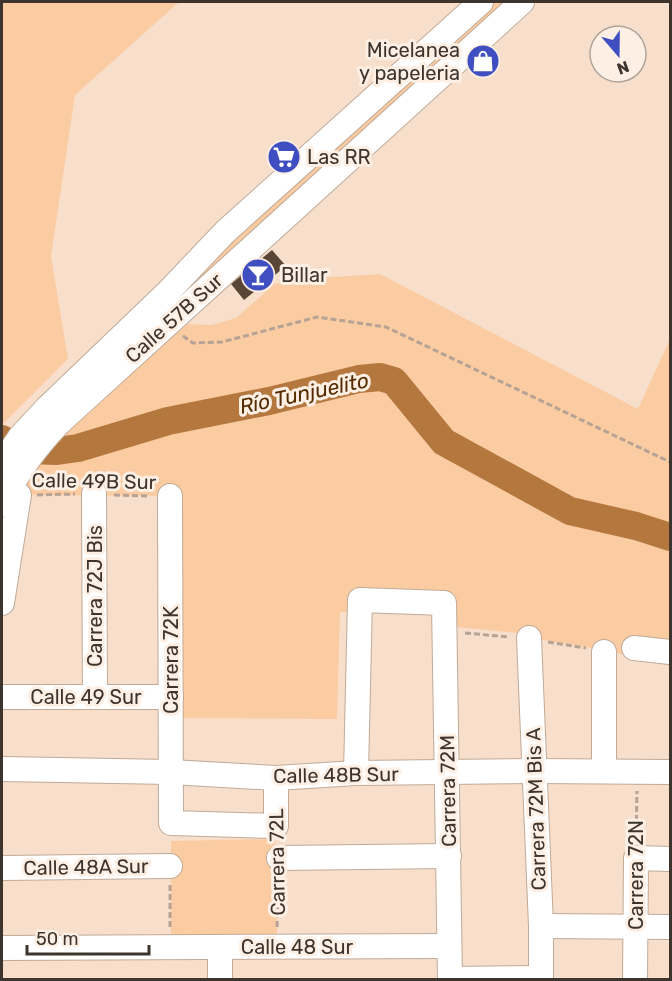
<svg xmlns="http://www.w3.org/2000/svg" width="672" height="981" font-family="Rubik,sans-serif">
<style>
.green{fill:#fbcba1}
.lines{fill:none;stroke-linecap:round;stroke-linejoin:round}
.river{stroke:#b4783f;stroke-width:28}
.building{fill:#594636}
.minor-casing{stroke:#c0aa97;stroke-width:26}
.path{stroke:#b6a395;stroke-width:3;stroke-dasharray:6 3;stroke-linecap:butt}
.minor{stroke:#fff;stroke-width:24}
.labels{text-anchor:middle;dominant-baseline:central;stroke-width:6;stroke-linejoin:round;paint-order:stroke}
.poi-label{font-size:20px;fill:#3d342d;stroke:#fdefe3;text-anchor:start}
.street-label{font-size:20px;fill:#3d342d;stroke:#fdefe3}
.water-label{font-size:21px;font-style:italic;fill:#552c00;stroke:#fdefe3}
</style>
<rect width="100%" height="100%" fill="#f7dfcc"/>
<!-- green -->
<g class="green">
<polygon points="2,2 179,2 75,95 51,256 68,359 2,425"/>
<polygon points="491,2 509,2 182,299 175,293"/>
<polygon points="380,274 638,409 670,339 670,666 604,650 538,639 538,635 456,627 454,613 340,612 337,719 174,718 170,496 19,495 24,481 71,426 187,324 212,325 236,318 275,284 303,279"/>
<polygon points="275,839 277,935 171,937 171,841"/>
</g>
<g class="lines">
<!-- river -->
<polyline class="river" points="2,439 17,448 29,450 57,451 78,448 168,421 269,401 359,379 380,377 394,381 444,442 570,511 636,526 670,537"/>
</g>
<!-- building -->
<polygon class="building" points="272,250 286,266 244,300 231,284"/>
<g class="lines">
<!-- minor casing -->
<g class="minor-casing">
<g id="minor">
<polyline points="2,464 20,437 46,409 167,293 225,232 481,2"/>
<polyline points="94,494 95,697"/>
<polyline points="170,496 171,823 276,826 276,778"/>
<path d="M2,504C17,472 35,448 59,423L522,2"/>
<polyline points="2,603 19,495"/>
<polyline points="529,638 541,926 541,980"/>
<polyline points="634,648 670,652"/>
<polyline points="604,652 604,771"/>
<polyline points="2,697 171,697"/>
<polyline points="2,769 171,772 276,778 356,773 535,771 670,772"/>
<polyline points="356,773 360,600 444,603 450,980"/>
<polyline points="279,858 449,856"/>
<polyline points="2,868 170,866"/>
<polyline points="541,926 670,927"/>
<polyline points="2,948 449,946"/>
<polyline points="220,948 220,980"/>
<polyline points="450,979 541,978"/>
<polyline points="635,980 636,858 670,859"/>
</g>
</g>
<!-- path -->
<g class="path">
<polyline points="183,336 193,343 222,342 317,317 386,327 670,462"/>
<polyline points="37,495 75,494"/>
<polyline points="114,495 150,496"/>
<polyline points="465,633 509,637"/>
<polyline points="548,642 586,648"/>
<polyline points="636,839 637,791"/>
<polyline points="170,885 170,929"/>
<polyline points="277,927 279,877"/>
</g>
<!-- minor -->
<use href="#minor" class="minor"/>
</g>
<!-- icons -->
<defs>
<g id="shop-disc" transform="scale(1.725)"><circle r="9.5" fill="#3f4fc2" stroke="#fdefe3"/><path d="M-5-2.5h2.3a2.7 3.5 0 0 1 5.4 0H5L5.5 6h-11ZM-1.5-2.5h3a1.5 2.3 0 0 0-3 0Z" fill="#fff"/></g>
<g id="supermarket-disc" transform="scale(1.725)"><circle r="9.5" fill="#3f4fc2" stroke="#fdefe3"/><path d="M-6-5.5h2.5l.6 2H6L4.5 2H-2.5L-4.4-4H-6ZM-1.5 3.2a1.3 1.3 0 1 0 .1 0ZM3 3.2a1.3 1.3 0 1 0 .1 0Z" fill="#fff"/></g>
<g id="bar-disc" transform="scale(1.725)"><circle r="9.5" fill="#3f4fc2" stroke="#fdefe3"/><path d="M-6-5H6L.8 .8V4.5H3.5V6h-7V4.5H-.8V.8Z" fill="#fff"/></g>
</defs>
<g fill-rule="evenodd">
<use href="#shop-disc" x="483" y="61"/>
<use href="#supermarket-disc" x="284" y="157"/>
<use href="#bar-disc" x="258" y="275"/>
</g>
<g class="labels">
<!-- poi labels -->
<g class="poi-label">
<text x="460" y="50" text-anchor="end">Micelanea<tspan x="460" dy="23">y papeleria</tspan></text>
<text x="307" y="157">Las RR</text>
<text x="281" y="275">Billar</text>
</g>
<!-- street labels -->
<g class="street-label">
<text transform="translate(174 318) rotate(-42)">Calle 57B Sur</text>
<text transform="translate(94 481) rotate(1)">Calle 49B Sur</text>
<text transform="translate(95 596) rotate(-90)">Carrera 72J Bis</text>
<text transform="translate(171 660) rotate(-90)">Carrera 72K</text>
<text x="86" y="697">Calle 49 Sur</text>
<text transform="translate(336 775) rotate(-1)">Calle 48B Sur</text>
<text transform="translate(448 791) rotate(-91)">Carrera 72M</text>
<text transform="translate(536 809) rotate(-92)">Carrera 72M Bis A</text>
<text transform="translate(277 862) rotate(-91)">Carrera 72L</text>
<text transform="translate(86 867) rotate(-1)">Calle 48A Sur</text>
<text transform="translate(636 875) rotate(-90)">Carrera 72N</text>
<text x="297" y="947">Calle 48 Sur</text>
</g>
<!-- water labels -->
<g class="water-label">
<text transform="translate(304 393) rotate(-12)">Río Tunjuelito</text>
</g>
</g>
<!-- border -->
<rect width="672" height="981" fill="none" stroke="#3d342d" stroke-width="6"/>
<!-- north arrow -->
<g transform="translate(618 54) rotate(160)"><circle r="28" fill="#fdefe3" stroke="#b0a49a" stroke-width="1.5"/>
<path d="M0-4.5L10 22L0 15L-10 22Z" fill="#3f4fc2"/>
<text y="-9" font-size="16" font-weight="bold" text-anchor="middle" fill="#3d342d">N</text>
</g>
<!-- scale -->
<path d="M27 945v9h122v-9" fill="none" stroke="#3d342d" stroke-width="3"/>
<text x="36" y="945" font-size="18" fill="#3d342d" stroke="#fdefe3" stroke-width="4.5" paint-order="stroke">50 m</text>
</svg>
